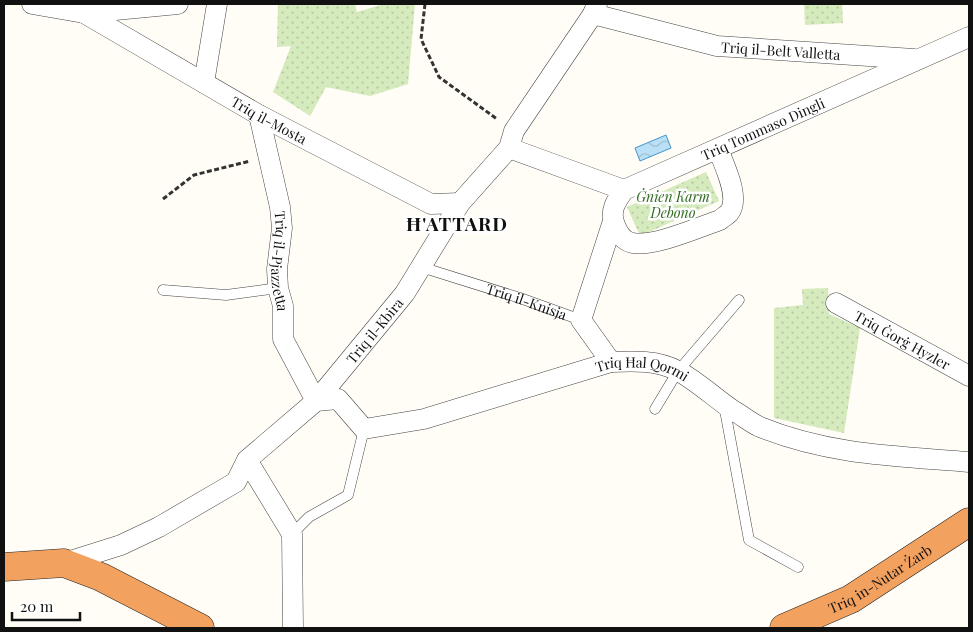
<svg xmlns="http://www.w3.org/2000/svg" width="973" height="632" font-family="'Playfair Display',serif">
<style>
.park{fill:url(#park-dots)}
.water{fill:url(#water-waves);stroke:#4196cd}
.lines{fill:none;stroke-linecap:round;stroke-linejoin:round}
.lane-casing{stroke:#444;stroke-width:11}
.street-casing{stroke:#444;stroke-width:21}
.highway-casing{stroke:#222;stroke-width:29}
.path{stroke:#333;stroke-width:3;stroke-dasharray:5 2.5;stroke-linecap:butt}
.lane{stroke:#fff;stroke-width:10}
.street{stroke:#fff;stroke-width:20}
.highway{stroke:#f3a15f;stroke-width:28}
.labels{text-anchor:middle;dominant-baseline:central;stroke-width:5;stroke-linejoin:round;paint-order:stroke}
.street-label{font-size:14px;fill:#111;stroke:#fff}
.park-label{font-size:14px;font-style:italic;fill:#306920;stroke:#fff}
.district-label{font-size:19px;font-weight:bold;letter-spacing:1px;fill:#111;stroke:#fff}
</style>
<defs>
<pattern id="park-dots" width="8" height="8" patternUnits="userSpaceOnUse" patternTransform="scale(1.25)"><rect width="8" height="8" fill="#d5eabd"/><path d="M2 2h.1M6 6h.1" fill="none" stroke="#b6c8a1" stroke-width="1.8" stroke-linecap="round"/></pattern>
<pattern id="water-waves" width="16" height="10" patternUnits="userSpaceOnUse" patternTransform="scale(1.25)"><rect width="16" height="10" fill="#b9e0f6"/><path d="M0 5q4-4 8 0t8 0" fill="none" stroke="#9ebfd2"/></pattern>
</defs>
<rect width="100%" height="100%" fill="#fffdf5"/>
<!-- park -->
<g class="park">
<polygon points="278,4 355,4 357,12 384,4 415,4 408,84 370,96 326,87 310,116 273,92 291,46 277,47"/>
<polygon points="804,4 842,4 843,23 805,25"/>
<polygon points="706,172 719,201 640,236 627,207"/>
<polygon points="828,288 829,314 860,328 844,433 774,418 774,308 803,305 802,289"/>
</g>
<!-- water -->
<polygon class="water" points="666,135 671,148 640,161 635,148"/>
<g class="lines">
<!-- lane casing -->
<g class="lane-casing">
<g id="lane">
<path id="s1" d="M421,267L520,298L581,320"/>
<polyline points="163,290 226,295 278,288"/>
<polyline points="724,405 749,540 798,567"/>
<polyline points="655,409 678,371 739,300"/>
<polyline points="292,534 309,517 348,495 364,429"/>
</g>
</g>
<!-- street casing -->
<g class="street-casing">
<g id="street">
<polyline points="32,4 84,13 178,4"/>
<path id="s2" d="M73,4L84,13L259,115L431,204L460,203"/>
<path id="s3" d="M593,14L717,46L914,59"/>
<polyline points="204,83 217,4"/>
<path id="s4" d="M259,115L280,207L282,228L277,269L278,288L283,306V339L316,401"/>
<polyline points="509,148 624,190"/>
<path id="s5" d="M718,149C724,165 741,198 729,213C727,215 722,218 720,220C699,227 654,247 633,243C624,242 618,233 615,225C609,211 616,201 624,190L969,37"/>
<path id="s6" d="M836,303L969,376"/>
<polyline points="611,362 581,320 613,221"/>
<path id="s7" d="M316,401L338,399L364,429L424,419L611,362C634,361 658,360 678,371C697,381 716,399 734,411C743,416 751,423 760,427C829,455 896,456 969,462"/>
<polyline points="247,460 292,534 293,628"/>
<path id="s8" d="M64,563L121,545L159,527L236,482L247,460L316,401L405,293L460,203L509,148L514,131L593,14L597,4"/>
</g>
</g>
<!-- highway casing -->
<g class="highway-casing">
<g id="highway">
<polyline points="4,567 64,563 101,577 200,628"/>
<path id="s9" d="M784,628L851,599L969,522"/>
</g>
</g>
<!-- path -->
<g class="path">
<polyline points="425,4 421,39 439,77 497,119"/>
<polyline points="163,199 194,175 250,161"/>
</g>
<!-- lane -->
<use href="#lane" class="lane"/>
<!-- street -->
<use href="#street" class="street"/>
<!-- highway -->
<use href="#highway" class="highway"/>
</g>
<g class="labels">
<!-- street labels -->
<g class="street-label">
<text stroke="none"><textPath href="#s3" startOffset="192">Triq il-Belt Valletta</textPath></text>
<text stroke="none"><textPath href="#s2" startOffset="228">Triq il-Mosta</textPath></text>
<text stroke="none"><textPath href="#s5" startOffset="386">Triq Tommaso Dingli</textPath></text>
<text stroke="none"><textPath href="#s4" startOffset="149">Triq il-Pjazzetta</textPath></text>
<text stroke="none"><textPath href="#s1" startOffset="111">Triq il-Knisja</textPath></text>
<text stroke="none"><textPath href="#s8" startOffset="398">Triq il-Kbira</textPath></text>
<text stroke="none"><textPath href="#s6" startOffset="76">Triq Ġorġ Hyzler</textPath></text>
<text stroke="none"><textPath href="#s7" startOffset="350">Triq Ħal Qormi</textPath></text>
<text stroke="none"><textPath href="#s9" startOffset="108">Triq in-Nutar Żarb</textPath></text>
</g>
<!-- park labels -->
<g class="park-label">
<text x="673" y="196">Ġnien Karm<tspan x="673" dy="16">Debono</tspan></text>
</g>
<!-- district labels -->
<g class="district-label">
<text x="457" y="223">Ħ'ATTARD</text>
</g>
</g>
<!-- border -->
<rect width="973" height="632" fill="none" stroke="#111111" stroke-width="10"/>
<!-- scale -->
<path d="M12 612v8h68v-8" fill="none" stroke="#111111" stroke-width="2.5"/>
<text x="20" y="612" font-size="15" fill="#111111" stroke="#ffffff" stroke-width="4" paint-order="stroke">20 m</text>
</svg>
